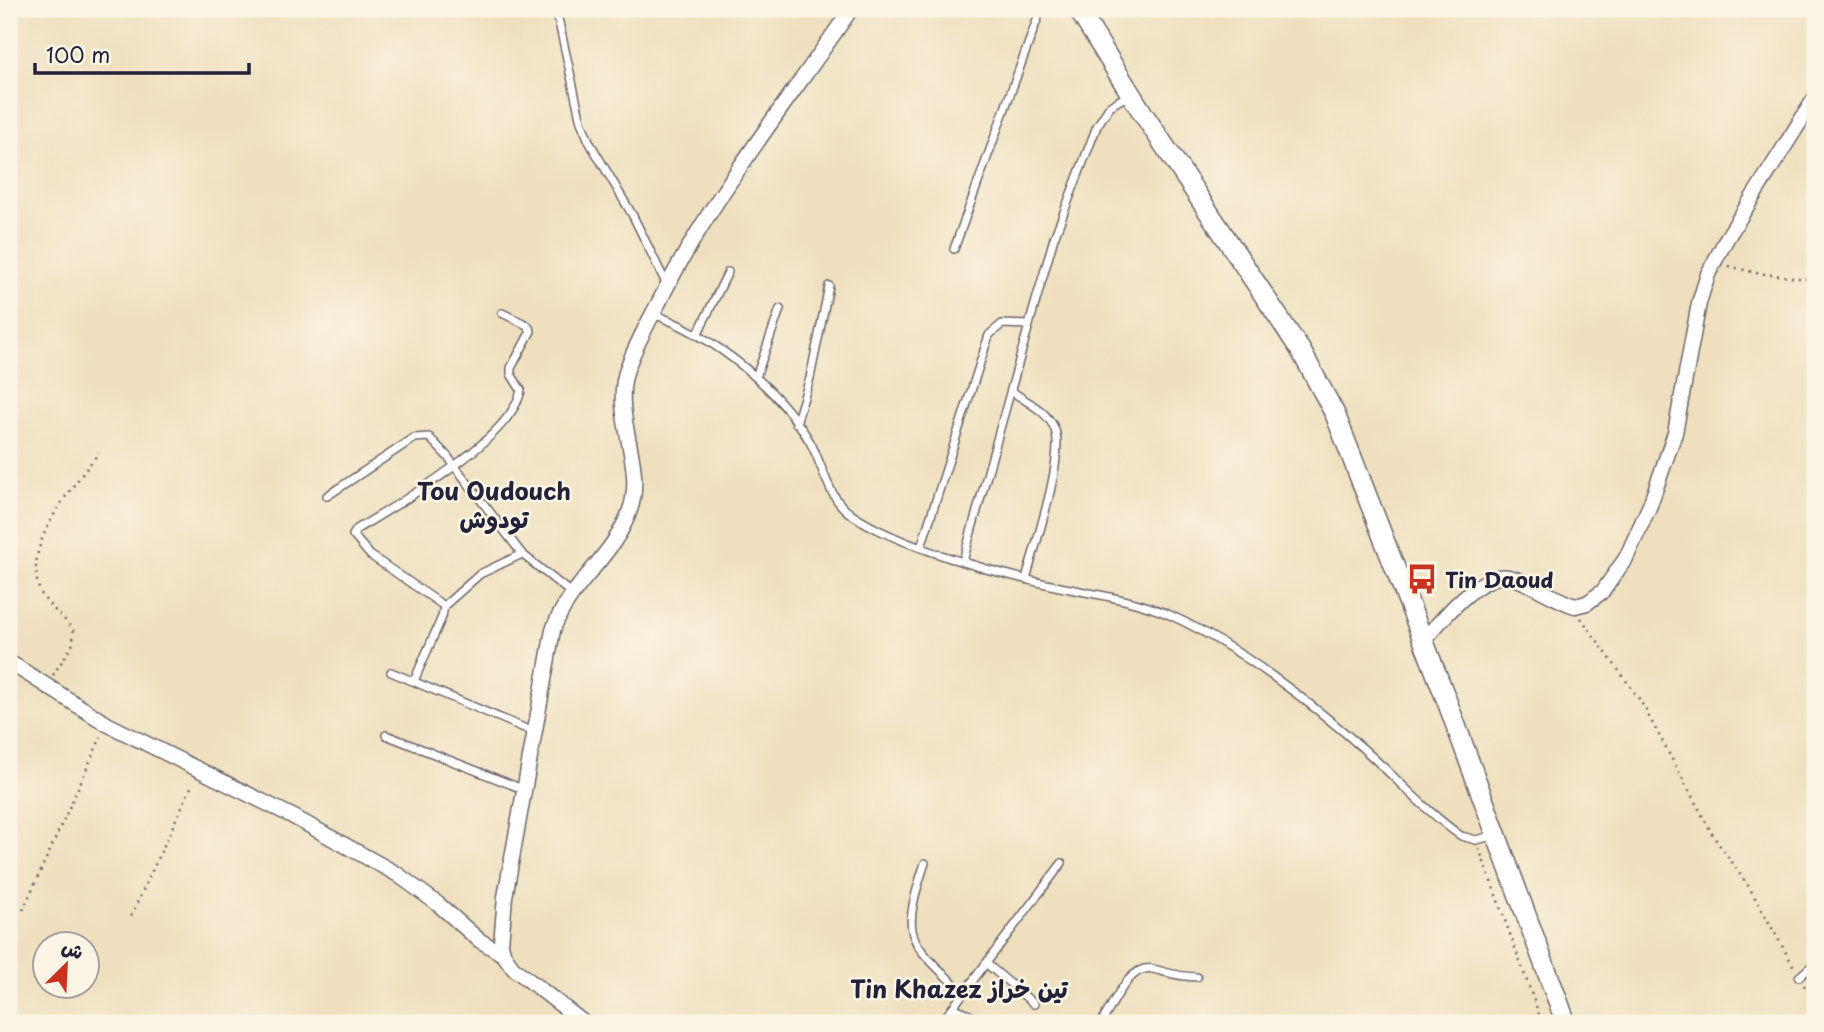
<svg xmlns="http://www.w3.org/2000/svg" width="1824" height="1032" font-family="'Playpen Sans','Playpen Sans Arabic',sans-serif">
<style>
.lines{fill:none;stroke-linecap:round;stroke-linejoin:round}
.service-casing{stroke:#6a6469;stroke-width:10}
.minor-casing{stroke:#6a6469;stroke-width:17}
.secondary-casing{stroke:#6a6469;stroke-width:22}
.path{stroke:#6a6469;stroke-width:2.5;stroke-dasharray:2 5;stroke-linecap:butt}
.service{stroke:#fff;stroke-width:7}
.minor{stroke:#fff;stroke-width:14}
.secondary{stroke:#fff;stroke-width:19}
.labels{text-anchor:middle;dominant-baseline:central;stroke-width:5;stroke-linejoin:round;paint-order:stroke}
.poi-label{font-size:21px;font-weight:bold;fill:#22223b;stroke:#fcf5e5;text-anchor:start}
.quarter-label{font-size:24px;font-weight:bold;fill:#22223b;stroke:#fcf5e5}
</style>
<rect width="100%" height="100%" fill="#fcf5e5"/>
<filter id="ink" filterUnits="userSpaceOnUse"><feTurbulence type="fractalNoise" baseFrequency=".0143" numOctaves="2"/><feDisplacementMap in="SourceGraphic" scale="14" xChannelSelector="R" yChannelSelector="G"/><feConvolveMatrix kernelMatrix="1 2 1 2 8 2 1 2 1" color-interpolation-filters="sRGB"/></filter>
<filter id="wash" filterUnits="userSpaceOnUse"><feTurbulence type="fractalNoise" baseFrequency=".00686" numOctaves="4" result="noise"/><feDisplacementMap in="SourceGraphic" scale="28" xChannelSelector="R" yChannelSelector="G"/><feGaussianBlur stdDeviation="1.57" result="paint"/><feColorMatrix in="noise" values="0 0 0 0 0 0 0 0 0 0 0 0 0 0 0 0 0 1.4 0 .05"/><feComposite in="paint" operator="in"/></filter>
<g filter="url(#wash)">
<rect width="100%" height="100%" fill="#efdfbe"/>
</g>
<g filter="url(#ink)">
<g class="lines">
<!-- service casing -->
<g class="service-casing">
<g id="service">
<polyline points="556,9 581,122 590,143 633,216 667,285"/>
<polyline points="954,249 1041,9"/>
<path d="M653,314C712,335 778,387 810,442C823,465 828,499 851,514C898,547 1002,575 1060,587C1098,595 1137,600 1172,616C1238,646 1313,704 1367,752C1398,780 1427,812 1461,836L1476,840L1496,835"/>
<polyline points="1029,325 1054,238 1097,126 1110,106 1130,94"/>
<polyline points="698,333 728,272"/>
<polyline points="756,377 780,309"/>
<path d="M1011,391C1026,401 1049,412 1055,430C1065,458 1034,548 1026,579"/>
<polyline points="796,423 810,378 829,286"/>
<polyline points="327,496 414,438 429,437 448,457 522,554 571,593"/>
<polyline points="921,547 989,335 1002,324 1029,325 963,561"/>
<polyline points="444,606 480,574 522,554"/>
<polyline points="391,672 536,733"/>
<path d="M414,681L442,617L444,606L370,555L353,535L357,529C397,505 513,438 521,390L511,374V368L531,331L527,325L502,313"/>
<polyline points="386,735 525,790"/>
<path d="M925,863C899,942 909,939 963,993"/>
<polyline points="987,964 1034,1004"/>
<polyline points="1799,977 1815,963"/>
<polyline points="953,1007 1062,863"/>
<polyline points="941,1023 953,1007 985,1023"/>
<path d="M1101,1023C1112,1007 1129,963 1153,969C1169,973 1179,977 1197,977"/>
</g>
</g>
<!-- minor casing -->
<g class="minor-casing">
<g id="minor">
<path d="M1423,641C1440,622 1480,571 1509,577C1529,581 1553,599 1575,606L1587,603L1603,591L1626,558L1650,505L1675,433L1699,303L1708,274L1727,238L1815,98"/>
<polyline points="9,662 107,724 292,816 397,874 438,904 479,940 504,955"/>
<path d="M584,1023L513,968L504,955L501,944L505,897L553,630C569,584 614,557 630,510C646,464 611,416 627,369C635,346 648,323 659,302C712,196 785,106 851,9"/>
</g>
</g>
<!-- secondary casing -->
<g class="secondary-casing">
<polyline id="secondary" points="1078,9 1142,112 1301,351 1335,414 1445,696 1566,1023"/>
</g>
<!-- path -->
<g class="path">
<polyline points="1729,266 1756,273 1815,280"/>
<polyline points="1581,618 1640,700 1714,837 1749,887 1794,967"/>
<path d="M53,675L72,646L74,632C66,617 47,607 40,591C21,543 73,488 99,452"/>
<polyline points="1479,848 1542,1023"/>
<polyline points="23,910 101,737"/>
<polyline points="131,916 193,783"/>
<polyline points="1804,985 1815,1002"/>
</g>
<!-- service -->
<use href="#service" class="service"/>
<!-- minor -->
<use href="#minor" class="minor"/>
<!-- secondary -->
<use href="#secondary" class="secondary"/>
</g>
</g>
<!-- icons -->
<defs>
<g id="bus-bare" transform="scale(2.415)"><path d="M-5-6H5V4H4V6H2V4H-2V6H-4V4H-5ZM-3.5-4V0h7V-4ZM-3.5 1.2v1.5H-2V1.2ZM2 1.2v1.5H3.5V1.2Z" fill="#c8321e" stroke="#fcf5e5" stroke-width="2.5" paint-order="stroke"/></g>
</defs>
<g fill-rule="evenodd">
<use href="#bus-bare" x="1422" y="579"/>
</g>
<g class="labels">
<!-- poi labels -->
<g class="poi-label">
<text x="1445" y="579">Tin Daoud</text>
</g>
<!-- quarter labels -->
<g class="quarter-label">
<text x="494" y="490">Tou Oudouch<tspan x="494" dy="28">تودوش</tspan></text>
<text x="959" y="988">Tin Khazez تين خراز</text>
</g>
</g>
<!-- margin -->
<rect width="1824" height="1032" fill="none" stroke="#fcf5e5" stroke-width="35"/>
<!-- north arrow -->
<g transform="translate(66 965) rotate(24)"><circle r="33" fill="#fcf5e5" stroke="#a5a1a1" stroke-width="2"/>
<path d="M0-5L12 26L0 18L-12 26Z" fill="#c8321e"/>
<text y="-10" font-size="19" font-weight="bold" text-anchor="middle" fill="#22223b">ش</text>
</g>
<!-- scale -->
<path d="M35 63v10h214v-10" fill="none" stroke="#22223b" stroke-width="3.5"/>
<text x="46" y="63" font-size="21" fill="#22223b" stroke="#fcf5e5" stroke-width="5" paint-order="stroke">100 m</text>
</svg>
